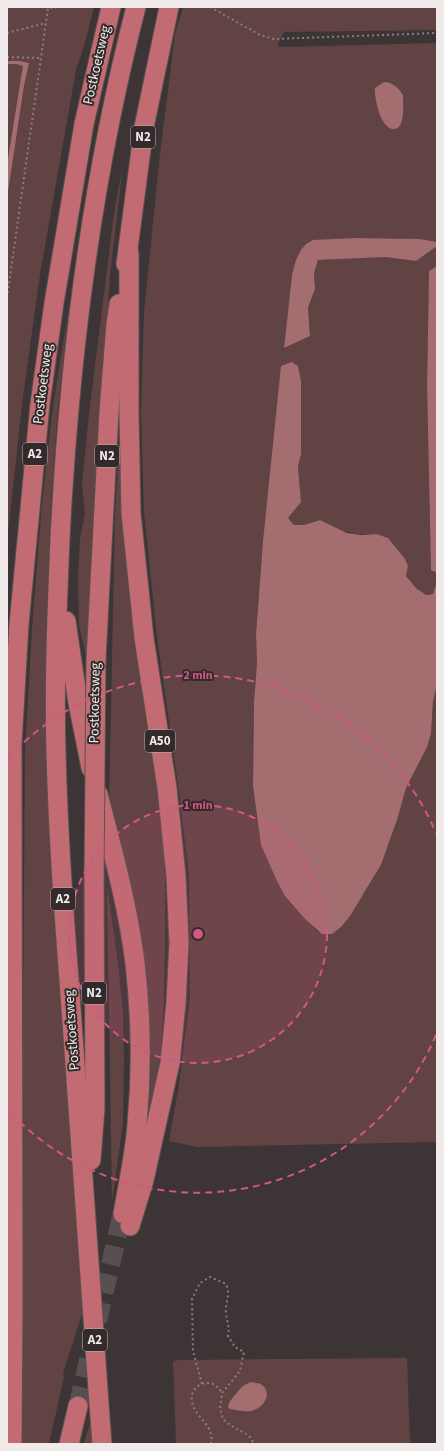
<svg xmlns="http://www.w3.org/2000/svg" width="444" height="1451" font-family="'Source Sans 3',sans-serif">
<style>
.green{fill:#624344;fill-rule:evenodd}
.water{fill:#a46d6f}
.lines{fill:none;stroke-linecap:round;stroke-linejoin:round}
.highway-tunnel{stroke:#585050;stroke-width:19;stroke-dasharray:19 10;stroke-linecap:butt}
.highway-casing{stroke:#595252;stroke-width:21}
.path{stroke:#867f7f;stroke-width:2;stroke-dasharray:2 3;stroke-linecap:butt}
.highway{stroke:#c26b72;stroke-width:19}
.highway-bridge-casing{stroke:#595252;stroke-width:21;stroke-linecap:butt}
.highway-bridge{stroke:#c26b72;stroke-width:19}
.ring{fill:none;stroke:#d05786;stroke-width:2;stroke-dasharray:7 5}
.labels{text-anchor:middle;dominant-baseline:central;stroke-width:4;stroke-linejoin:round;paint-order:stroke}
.shield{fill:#332b2b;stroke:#b7b1b1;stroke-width:1}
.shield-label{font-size:13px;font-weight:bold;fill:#f0eaea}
.street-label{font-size:14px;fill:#f0eaea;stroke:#332b2b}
.centre{fill:#d05786;stroke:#332b2b;stroke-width:2}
.ring-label{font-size:12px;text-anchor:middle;font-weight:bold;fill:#d05786;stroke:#332b2b;stroke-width:4;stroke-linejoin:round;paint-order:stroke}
</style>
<rect width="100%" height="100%" fill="#3d3535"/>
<!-- green -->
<g class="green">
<polygon points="7,7 94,7 85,43 76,70 40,274 22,404 7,543 7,199 24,86 29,63 20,61 7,61"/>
<path d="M183,7H437V30L284,32L277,46L285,47L437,43V242L420,239L356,238L292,275L284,348L310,336L308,308L313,296L315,283L314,273L318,260L385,257L416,261L437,246V266L429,271L427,386L431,570L437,573L436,587L433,594L426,595L416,588L406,576L408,566L376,534C350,536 343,531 320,520L304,525H294L288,518L301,502L298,466L301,455V381L298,366L292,362L271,475L263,541L256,634L257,663L254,702L253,786L261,845L276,879L306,920L318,932L364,894L381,865L389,844L397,820L406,788L411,779L432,718L433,701L437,685V1142L197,1147L169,1141L178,1090L190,999L189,873L178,785L157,637L144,512L141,411L144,313L160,154L175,34Z"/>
<polygon points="7,64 16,64 23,66 21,77 7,165"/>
<polygon points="123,164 110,275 95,512 89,670 79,625 78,579 80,538 85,514 82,485 89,414 114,214"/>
<polygon points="69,306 58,407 51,504 46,632 47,756 84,1308 63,1373 64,1377 49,1444 20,1444 25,751 32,629 42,503 53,406"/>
<polygon points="121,445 159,788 165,877 165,935 164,1001 160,1061 143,1146 148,1060 109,807 115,514 119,446"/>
<polygon points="107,886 118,964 123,1013 124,1060 123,1124 112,1201"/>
<path d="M407,1358L410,1444H176L173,1361L180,1360ZM252,1382H258L245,1411L230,1409C233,1395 238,1387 252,1382Z"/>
<polygon points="91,1419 94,1444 84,1444"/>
</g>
<!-- water -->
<g class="water">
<polygon points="7,61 20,61 29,63 24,86 7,199 7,165 21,77 23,66 16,64 7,64"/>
<path d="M384,82C392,82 399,88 403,95C403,104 404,112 402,120C401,124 399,129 394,129C381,130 374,98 375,88Z"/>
<polygon points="356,238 420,239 437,242 437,246 416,261 385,257 318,260 314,273 315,289 308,308 310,336 284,348 292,275 296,260 301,250 306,244 313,240"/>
<polygon points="437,266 437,573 431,570 427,386 429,271"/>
<polygon points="292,362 298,366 301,381 301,455 298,466 301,502 288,518 294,525 304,525 320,520 347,533 361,535 376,534 388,538 405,559 408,566 406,576 416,588 426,595 433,594 437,582 437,685 433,701 431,733 427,747 406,788 397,820 381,865 350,916 341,927 332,934 322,934 306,920 285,896 276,879 261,845 253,786 254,702 257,663 256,634 263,541 281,366"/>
<path d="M251,1382C275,1383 269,1407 251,1411C244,1412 237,1410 230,1409L228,1407C229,1402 231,1400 234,1396C241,1388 241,1386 251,1382Z"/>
</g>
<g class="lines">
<!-- highway-tunnel -->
<polyline class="highway-tunnel" points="78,1406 122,1215"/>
<!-- highway casing -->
<g class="highway-casing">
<g id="highway">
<polyline points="129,253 129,413 131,513 144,638 167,788 176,876 179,943 176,1003 170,1063 144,1180 130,1226"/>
<polyline points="126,264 144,127 169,7"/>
<polyline points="66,621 78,703 91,768"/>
<polyline points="96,660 109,412 116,324 119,304"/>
<path d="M98,794C112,849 128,906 135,963C141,1016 142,1071 137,1124C135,1154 128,1184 123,1214"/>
<polyline points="91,1160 95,1108 94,878"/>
<path d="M91,1290C84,1187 76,1083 69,980C63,904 58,829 56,753C54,682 57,610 60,539C69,360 91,181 136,7"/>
<polyline points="98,1390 102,1444"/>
<polyline points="12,1444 13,1307 12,744 19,624 40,404 54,303 84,124 111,7"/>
<polyline points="69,1444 78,1406"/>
</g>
</g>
<!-- path -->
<g class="path">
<polyline points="210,7 260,35 274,39 437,33"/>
<polyline points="7,33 46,23"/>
<polyline points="7,57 41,58"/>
<polyline points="7,298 48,8 60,7"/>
<path d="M202,1384L193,1351L192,1299L200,1283L210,1277L226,1284C231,1295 225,1302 226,1313C227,1323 230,1326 228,1336L235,1347L244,1352L240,1371L222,1393L220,1408L223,1419L230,1425L246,1434L251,1438L254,1444"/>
<path d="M211,1444C215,1424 194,1418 192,1401C189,1385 212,1374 222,1393"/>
</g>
<!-- highway -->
<use href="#highway" class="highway"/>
<!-- highway-bridge casing -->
<g class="highway-bridge-casing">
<g id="highway-bridge">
<polyline points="94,878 96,660"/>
<polyline points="91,1290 98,1390"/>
</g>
</g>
<!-- highway-bridge -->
<use href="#highway-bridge" class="highway-bridge"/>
</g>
<!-- distance rings -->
<circle cx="198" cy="934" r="129" fill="#d05786" fill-opacity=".12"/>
<g class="ring">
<circle cx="198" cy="934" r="129"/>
<path d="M436 1035A259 259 0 0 1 7 1109M7 759A259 259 0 0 1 436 833"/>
</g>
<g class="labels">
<!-- shield labels -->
<g class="shield">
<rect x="131" y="126" width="24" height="22" rx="3"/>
<rect x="23" y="443" width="24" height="22" rx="3"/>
<rect x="95" y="445" width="24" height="22" rx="3"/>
<rect x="145" y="730" width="30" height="22" rx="3"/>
<rect x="51" y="888" width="24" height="22" rx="3"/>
<rect x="82" y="982" width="24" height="22" rx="3"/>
<rect x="83" y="1329" width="24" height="22" rx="3"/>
</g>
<g class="shield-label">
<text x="143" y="137">N2</text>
<text x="35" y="454">A2</text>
<text x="107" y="456">N2</text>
<text x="160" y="741">A50</text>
<text x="63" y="899">A2</text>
<text x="94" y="993">N2</text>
<text x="95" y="1340">A2</text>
</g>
<!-- street labels -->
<g class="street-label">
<text transform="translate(97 65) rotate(-77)">Postkoetsweg</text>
<text transform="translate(43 384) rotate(-83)">Postkoetsweg</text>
<text transform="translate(95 703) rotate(-89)">Postkoetsweg</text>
<text transform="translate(72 1030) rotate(-94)">Postkoetsweg</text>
</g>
</g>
<circle cx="198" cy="934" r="6" class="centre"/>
<g class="ring-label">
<text x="198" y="679">2 min</text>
<text x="198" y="809">1 min</text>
</g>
<!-- border -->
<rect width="444" height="1451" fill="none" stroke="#f0eaea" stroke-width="16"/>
</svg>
